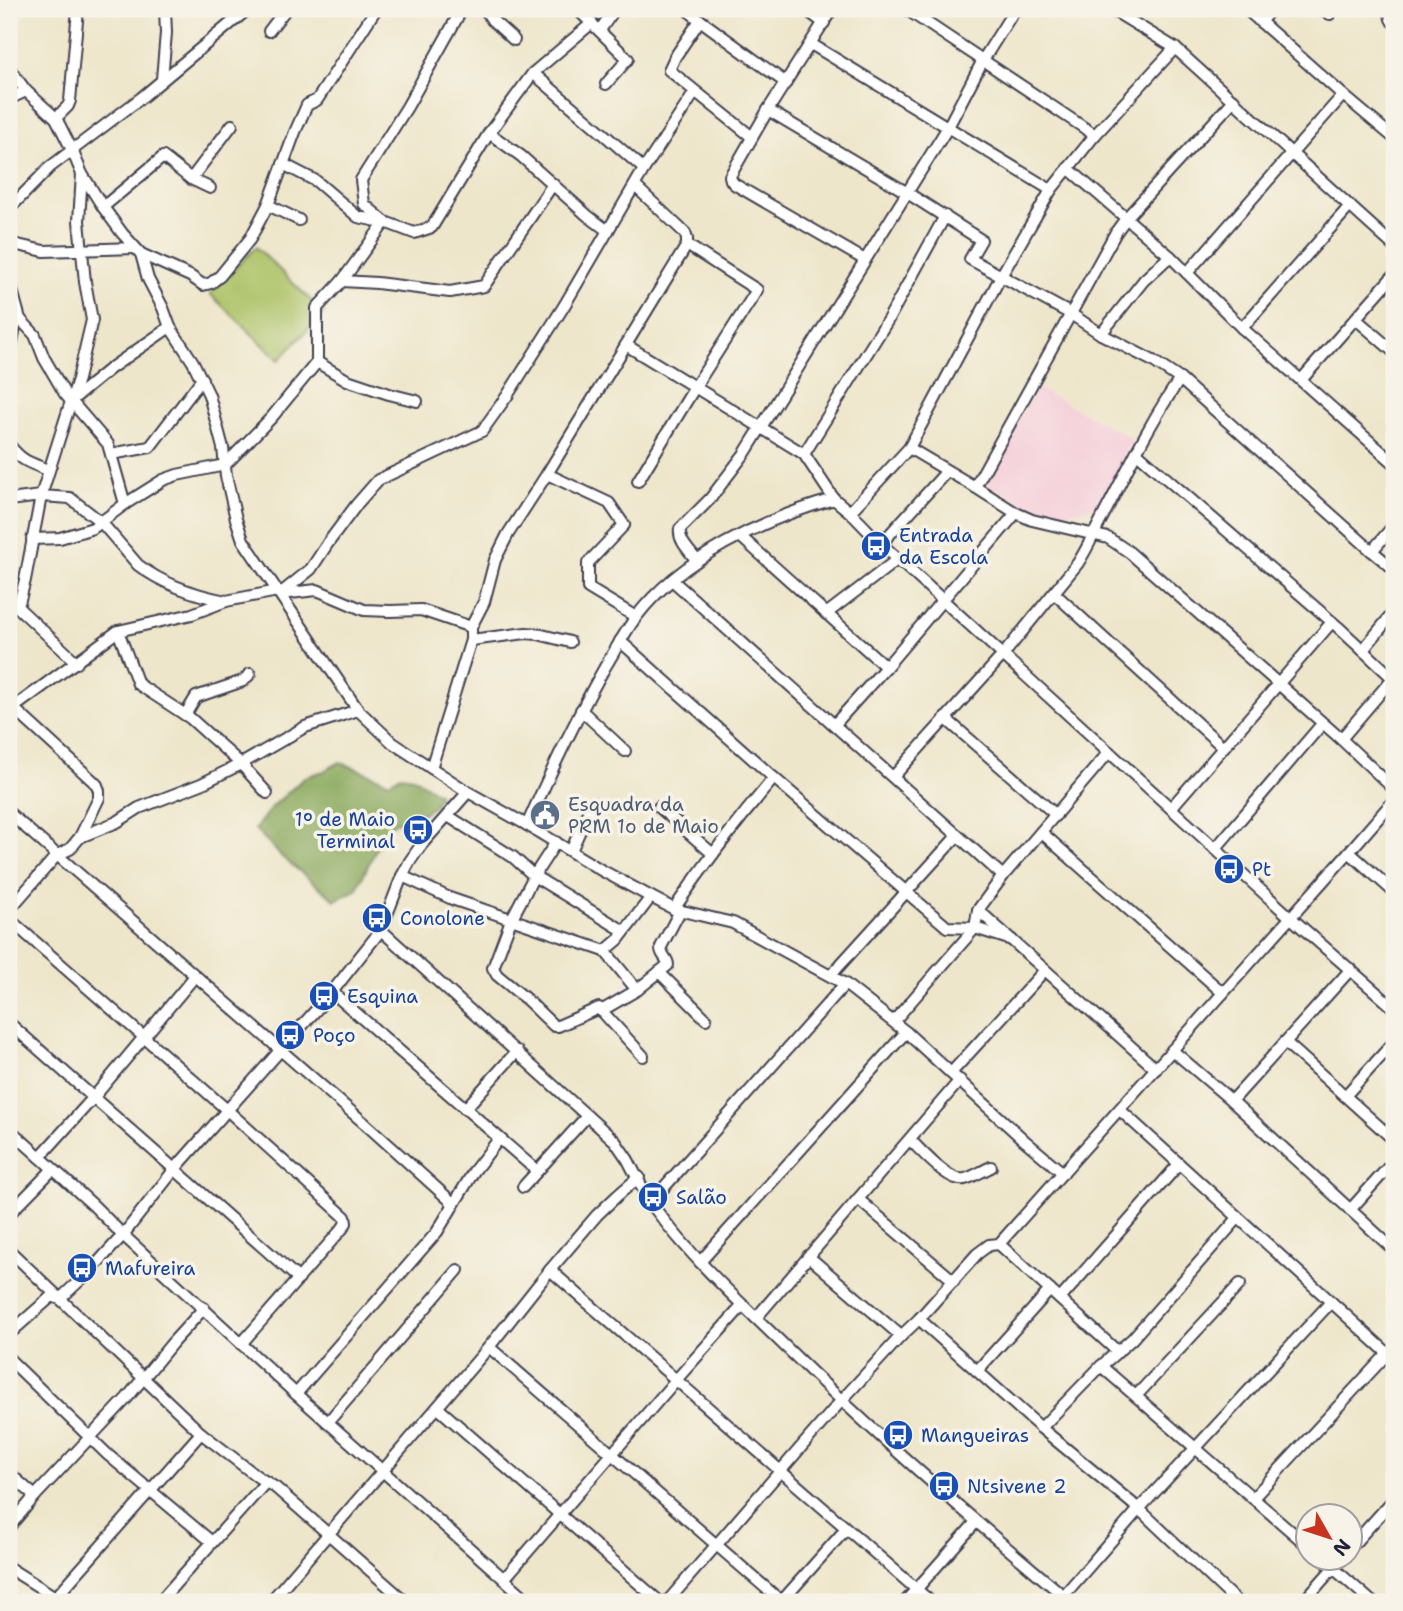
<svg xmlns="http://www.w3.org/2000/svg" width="1403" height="1611" font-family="'Shantell Sans',sans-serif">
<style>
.built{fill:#f5cfda}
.green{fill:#acc266;stroke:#677250;stroke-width:2}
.forest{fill:#89a85b;stroke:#56654b;stroke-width:2}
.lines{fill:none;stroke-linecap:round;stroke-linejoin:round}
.minor-casing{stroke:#413f50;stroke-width:14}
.minor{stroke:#fff;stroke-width:10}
.labels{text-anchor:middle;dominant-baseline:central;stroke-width:7;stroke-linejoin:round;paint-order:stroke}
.transit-label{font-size:19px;fill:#164399;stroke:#f7f3e8;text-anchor:start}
.service-label{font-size:19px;fill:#4e5e75;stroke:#f7f3e8;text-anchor:start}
</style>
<rect width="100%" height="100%" fill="#f7f3e8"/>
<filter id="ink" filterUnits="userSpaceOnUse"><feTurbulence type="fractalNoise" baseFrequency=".0143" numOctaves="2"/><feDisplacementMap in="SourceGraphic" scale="14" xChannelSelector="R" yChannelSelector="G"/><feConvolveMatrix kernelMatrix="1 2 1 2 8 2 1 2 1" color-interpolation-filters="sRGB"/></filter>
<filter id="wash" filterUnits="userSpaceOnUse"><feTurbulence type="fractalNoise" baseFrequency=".00686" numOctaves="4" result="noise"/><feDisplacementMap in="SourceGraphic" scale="28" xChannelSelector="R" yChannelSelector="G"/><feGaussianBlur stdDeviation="1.57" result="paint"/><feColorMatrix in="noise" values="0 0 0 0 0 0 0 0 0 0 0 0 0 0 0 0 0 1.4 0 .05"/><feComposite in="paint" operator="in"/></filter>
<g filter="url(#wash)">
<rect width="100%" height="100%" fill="#eee6ca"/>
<!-- built -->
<polygon class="built" points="1036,387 1134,440 1099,507 1044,516 985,484"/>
<!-- green -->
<polygon class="green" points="256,247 324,313 279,360 210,294"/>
<!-- forest -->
<polygon class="forest" points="340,762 389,782 401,775 413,777 439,794 434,806 423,813 396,822 386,829 356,890 335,900 283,858 255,829 271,808 305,777 324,771"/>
</g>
<g filter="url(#ink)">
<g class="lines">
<!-- minor casing -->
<g class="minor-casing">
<g id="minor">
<polyline points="485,9 492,20 514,40"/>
<polyline points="577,9 628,59 606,84"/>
<polyline points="686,9 700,20 786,83"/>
<polyline points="805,9 824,23"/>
<polyline points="832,9 768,110 730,176 731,180 734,184 865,260"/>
<polyline points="906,9 1095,135"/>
<polyline points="1111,9 1175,48 1394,246"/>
<polyline points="1246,9 1343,95 1394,138"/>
<polyline points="1320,9 1330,14"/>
<path d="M1393,9C1390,15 1389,18 1394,23"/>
<polyline points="700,20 675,57 669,70 752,137"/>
<polyline points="1260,22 1271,9"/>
<polyline points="600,30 615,9"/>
<polyline points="269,31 286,9"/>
<polyline points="811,44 1051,190"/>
<polyline points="9,68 26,91 56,118 72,150 82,174 103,207 122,233 141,254 148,279 163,308 170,327 193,362 209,395 223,448 226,476 236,519 243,540 358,710 393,743 468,792 527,825 601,870 651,897 674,909 733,923 845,984 906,1032 1024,1140 1063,1173"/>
<polyline points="533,73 644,169"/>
<polyline points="162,79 166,33 165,9"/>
<polyline points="9,99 26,91"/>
<polyline points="768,110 906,192 981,240 970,259 1071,314 1101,334 1153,361 1180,379 1372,551 1394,569"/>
<polyline points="56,118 68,106 70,101 78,9"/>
<polyline points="489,133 521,156 588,216 608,231"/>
<polyline points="283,164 316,181 358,217 382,222"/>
<polyline points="1068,168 1170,256"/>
<polyline points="191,179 232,125"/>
<polyline points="268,205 299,220"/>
<polyline points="103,207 163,157 191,179 210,188"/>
<polyline points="9,209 50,167 141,98 248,9"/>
<polyline points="385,222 364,204 361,180 407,107 462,9"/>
<polyline points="9,243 44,251 135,248"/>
<polyline points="141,254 190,276 203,285 211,283 220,276 250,239 268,205 295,132 307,105 317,100 376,9"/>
<polyline points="1187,273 1343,95"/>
<polyline points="9,279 20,319 15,326 9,359"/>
<polyline points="342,281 377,283 450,292 484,286 553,184"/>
<polyline points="20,319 35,335 44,358 65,394 108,444 125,504"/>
<polyline points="1356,319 1394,352"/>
<polyline points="1242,328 1350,206"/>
<polyline points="1101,334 1144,280 1170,256 1242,328 1394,463"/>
<polyline points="626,345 804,454 834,499"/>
<polyline points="317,362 317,308 342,281 385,222 414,233 432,227 489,133 533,73 592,23"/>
<polyline points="1302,379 1394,275"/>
<polyline points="72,400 111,368 170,327"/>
<path d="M9,445C23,462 28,462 48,470"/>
<polyline points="909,448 975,487 1016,513 1032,520 1108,538 1129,552 1341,739 1394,789"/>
<polyline points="1137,453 1338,627 1394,679"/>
<polyline points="111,454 150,447 202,379"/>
<polyline points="804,454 889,318 945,216"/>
<polyline points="547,474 609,503 624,525 588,563 588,588 636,617"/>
<polyline points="638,481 695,387 757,290 687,245"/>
<polyline points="975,487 1116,232 1127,217 1234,100"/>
<path d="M9,500L41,496L70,498L101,522L138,565C164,585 195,595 226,601"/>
<polyline points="850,512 909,448 1001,276 1051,190 1095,135 1175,48"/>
<polyline points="740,536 886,667"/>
<polyline points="32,539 60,538 93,528 125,504 163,480 177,475 225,465 272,417 317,362 347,380 389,394 417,401"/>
<polyline points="881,544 947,471"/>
<polyline points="1372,551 1394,525"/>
<path d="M697,561C690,551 678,541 680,529L710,499L745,453L948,127L983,60L1015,9"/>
<polyline points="672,580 1003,876"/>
<polyline points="1054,593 1223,747"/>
<polyline points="280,594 311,569 328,543 357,504 378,480 482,431 507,396 564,306 644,169 695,92"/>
<polyline points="280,594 317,590 364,610 390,611 421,610 471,627"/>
<polyline points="9,599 77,663"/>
<polyline points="18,607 25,580 41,496 78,379 92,320 85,282 79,221 82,174"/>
<polyline points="826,614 898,559"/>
<polyline points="118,631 138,684 190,718 241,764 267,793"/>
<polyline points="471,640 526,633 538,634 570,642"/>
<polyline points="620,641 774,778 947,927 975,928 1012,940"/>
<polyline points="1363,650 1394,612"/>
<polyline points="9,704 92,780 97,785 99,791 99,798 80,837 70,849 57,855 9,910"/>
<polyline points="581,710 625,751"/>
<polyline points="9,711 118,631 192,614 226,601 278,591"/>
<polyline points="185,715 196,697 243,681 250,674"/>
<polyline points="945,718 1056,815"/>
<polyline points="835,724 886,667 1016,513"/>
<polyline points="1341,739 1393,678"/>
<polyline points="431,768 471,640 471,627 484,602 495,560 508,534 547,474 687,245 687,239 685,233 635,186"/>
<path d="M893,777L1003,655L1078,563C1087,549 1093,535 1101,520C1126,473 1149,423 1180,379"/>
<polyline points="659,807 713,854"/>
<polyline points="1171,808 1332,622"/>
<polyline points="9,813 370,1128 453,1203"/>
<polyline points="448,816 513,857 534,876 556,842"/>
<path d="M527,825C551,771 576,718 605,667C615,651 624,633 636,617C681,558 763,519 834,499L850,512L878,541L1290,917L1394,1008"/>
<polyline points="1041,832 1223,993"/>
<polyline points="80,837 117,822 139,808 201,784 241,764 305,727 358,710"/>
<polyline points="1216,848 1322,724"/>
<polyline points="571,851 592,803"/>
<polyline points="1349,852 1394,892"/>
<polyline points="402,876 452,899 605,951 618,940 651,897"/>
<path d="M674,909C705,863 738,820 774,778"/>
<polyline points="978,910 1156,1069"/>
<polyline points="9,919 226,1109 345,1217 346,1223 342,1229 241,1344"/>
<path d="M381,930L615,1141L628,1160L648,1199L656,1210C695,1262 743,1305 789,1350C879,1438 974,1521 1071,1602"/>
<polyline points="624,931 534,876 511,920 493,968 497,975 527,1000 554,1026 558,1026 599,1008 643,1056"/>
<polyline points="605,951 637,990"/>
<polyline points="659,972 706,1019"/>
<polyline points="831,975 957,836"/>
<polyline points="332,992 537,1171"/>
<path d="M601,1011L637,990L668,965C668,958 660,955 661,947L680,911"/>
<polyline points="894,1021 975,928 978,910 1003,876 1109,752"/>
<polyline points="9,1023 299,1279"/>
<polyline points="1285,1042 1394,1140"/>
<polyline points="1172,1050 1232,1101 1394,1250"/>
<polyline points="951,1073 1045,970"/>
<polyline points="1345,1096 1394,1042"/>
<polyline points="1232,1101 1351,969"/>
<polyline points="465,1109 517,1051"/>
<polyline points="1120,1110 1394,1359"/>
<polyline points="9,1129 93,1205 123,1235 296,1394 530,1602"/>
<path d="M910,1140C922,1151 949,1183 965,1179C973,1177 982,1171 991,1167"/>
<polyline points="40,1157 94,1097 195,976"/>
<polyline points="523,1187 587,1116"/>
<polyline points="858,1199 954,1281"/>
<polyline points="651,1202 845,984"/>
<polyline points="1350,1210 1394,1161"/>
<polyline points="9,1214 53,1169"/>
<polyline points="999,1244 1118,1352"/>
<polyline points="9,1250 201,1433 258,1477 276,1488 406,1602"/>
<polyline points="808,1256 901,1336"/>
<polyline points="700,1262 906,1032"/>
<polyline points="550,1270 931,1602"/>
<polyline points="1060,1299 1179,1164"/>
<polyline points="756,1318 960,1080"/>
<polyline points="919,1319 1041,1428 1139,1509 1237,1602"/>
<polyline points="9,1334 52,1296 60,1299 92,1269 123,1235 174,1170 332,992 381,930 402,876 410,861 422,844 468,792"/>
<polyline points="489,1347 782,1602"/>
<polyline points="9,1359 108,1455 212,1542"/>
<polyline points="1101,1366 1308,1546"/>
<polyline points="977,1371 1050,1290"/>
<polyline points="296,1394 437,1232 474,1171 499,1139"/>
<polyline points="1136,1396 1240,1284"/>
<polyline points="438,1408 660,1602"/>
<polyline points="328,1422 458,1270"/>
<polyline points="1041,1428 1101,1366 1132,1339 1238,1218"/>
<polyline points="9,1473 35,1496"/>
<polyline points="1253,1498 1388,1353"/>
<polyline points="9,1527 35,1496 127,1398 173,1342 204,1308"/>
<polyline points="1350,1548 1394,1499"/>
<polyline points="1322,1558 1372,1602"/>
<polyline points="9,1568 63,1602"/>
<polyline points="504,1579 676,1380 743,1305"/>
<polyline points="56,1597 201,1433"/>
<polyline points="159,1602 266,1482"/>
<polyline points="270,1602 489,1347 550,1270 597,1215 618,1195 639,1177"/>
<polyline points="667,1602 841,1401 901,1336 919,1319 977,1254 989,1245 999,1244 1349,852 1394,800"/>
<polyline points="781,1602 846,1529"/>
<polyline points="905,1602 976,1522"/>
<polyline points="1058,1602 1139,1509 1331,1302"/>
<polyline points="1303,1602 1342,1558"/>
</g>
</g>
<!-- minor -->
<use href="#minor" class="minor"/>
</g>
</g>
<!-- icons -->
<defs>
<g id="bus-disc" transform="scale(1.575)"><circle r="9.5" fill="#1a4fb4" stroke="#f7f3e8"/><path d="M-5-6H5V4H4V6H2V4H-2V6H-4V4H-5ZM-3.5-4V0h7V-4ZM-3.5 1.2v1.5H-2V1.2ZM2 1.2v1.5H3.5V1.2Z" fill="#fff"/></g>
<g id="civic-disc" transform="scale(1.575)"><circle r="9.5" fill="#5c6f8a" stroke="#f7f3e8"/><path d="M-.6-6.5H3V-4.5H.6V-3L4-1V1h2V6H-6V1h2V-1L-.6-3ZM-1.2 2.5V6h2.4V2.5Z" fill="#fff"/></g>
</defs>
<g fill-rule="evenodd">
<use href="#bus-disc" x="876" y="546"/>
<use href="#civic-disc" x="545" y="815"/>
<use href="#bus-disc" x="418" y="830"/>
<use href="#bus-disc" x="1229" y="869"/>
<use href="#bus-disc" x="377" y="918"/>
<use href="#bus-disc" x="324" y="996"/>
<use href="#bus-disc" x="290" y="1035"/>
<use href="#bus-disc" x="653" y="1197"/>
<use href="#bus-disc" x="82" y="1268"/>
<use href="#bus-disc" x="898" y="1435"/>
<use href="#bus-disc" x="944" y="1486"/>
</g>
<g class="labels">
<!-- transit labels -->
<g class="transit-label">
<text x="899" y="535">Entrada<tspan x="899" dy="22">da Escola</tspan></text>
<text x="395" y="819" text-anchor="end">1º de Maio<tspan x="395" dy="22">Terminal</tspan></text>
<text x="1252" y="869">Pt</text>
<text x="400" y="918">Conolone</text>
<text x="347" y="996">Esquina</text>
<text x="313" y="1035">Poço</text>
<text x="676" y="1197">Salão</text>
<text x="105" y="1268">Mafureira</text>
<text x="921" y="1435">Mangueiras</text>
<text x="967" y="1486">Ntsivene 2</text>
</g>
<!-- service labels -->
<g class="service-label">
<text x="568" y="804">Esquadra da<tspan x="568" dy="22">PRM 1o de Maio</tspan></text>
</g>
</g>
<!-- margin -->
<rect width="1403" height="1611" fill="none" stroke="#f7f3e8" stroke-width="35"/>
<!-- north arrow -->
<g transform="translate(1329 1537) rotate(129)"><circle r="33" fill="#f7f3e8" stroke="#a29fa3" stroke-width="2"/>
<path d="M0-5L12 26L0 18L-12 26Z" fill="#c8321e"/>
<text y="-10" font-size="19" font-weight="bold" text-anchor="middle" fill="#22223b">N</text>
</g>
</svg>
